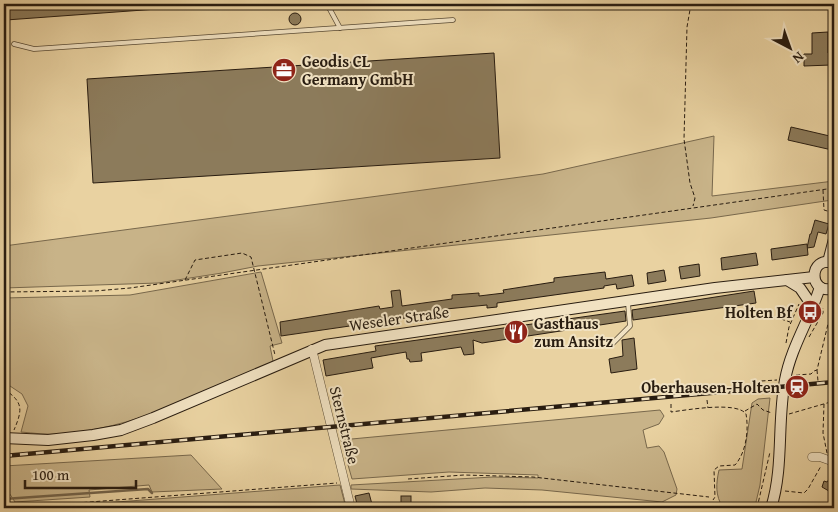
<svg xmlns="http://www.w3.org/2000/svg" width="838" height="512" font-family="'Gentium Book Plus',serif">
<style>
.green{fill:#c8b388;stroke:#78684c}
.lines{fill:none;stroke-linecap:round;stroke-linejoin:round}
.stream{stroke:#74644a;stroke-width:2.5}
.building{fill:#8c7b5b;stroke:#281c10}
.service-casing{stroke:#584a34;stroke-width:5.5}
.minor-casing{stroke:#584a34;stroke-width:9}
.secondary-casing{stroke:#281c10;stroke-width:12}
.path{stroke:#281c10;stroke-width:1;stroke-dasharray:4 2.5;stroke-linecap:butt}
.service{stroke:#f1e2c2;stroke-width:4}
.minor{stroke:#f1e2c2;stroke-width:8}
.secondary{stroke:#f1e2c2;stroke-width:10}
.rail-casing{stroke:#281c10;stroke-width:4.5}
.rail{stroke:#f1e2c2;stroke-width:2.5;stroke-dasharray:8;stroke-linecap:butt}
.labels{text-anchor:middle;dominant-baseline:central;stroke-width:4;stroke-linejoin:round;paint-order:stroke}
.poi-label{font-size:16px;font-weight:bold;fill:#281c10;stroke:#f1e2c2;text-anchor:start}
.street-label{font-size:16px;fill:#281c10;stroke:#f1e2c2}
</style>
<rect width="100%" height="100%" fill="#e9d2a1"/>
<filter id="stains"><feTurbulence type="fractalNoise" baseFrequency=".004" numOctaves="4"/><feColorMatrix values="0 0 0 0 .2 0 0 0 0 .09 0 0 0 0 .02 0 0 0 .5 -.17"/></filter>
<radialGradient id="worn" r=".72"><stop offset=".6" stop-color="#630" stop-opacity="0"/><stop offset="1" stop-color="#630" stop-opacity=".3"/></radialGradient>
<!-- green -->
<g class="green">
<polygon points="714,136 712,196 834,181 832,200 711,218 258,266 222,273 158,283 4,288 4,246 543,174"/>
<path d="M261,272L282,343L270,346L273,361L263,367C197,396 132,429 59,434C47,435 33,433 21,432L28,406L22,394L4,382V298L130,295Z"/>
<path d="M770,398L760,485L756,502L750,508H723C715,495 716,484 719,470L742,469L752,403L758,399Z"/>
<polygon points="660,410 664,416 659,424 643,430 647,448 659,446 664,452 677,489 676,495 662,502 542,490 485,488 431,492 351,489 351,485 493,477 538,478 538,475 449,472 352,479 341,440"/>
<polygon points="191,455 222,489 152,492 149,485 89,490 90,497 15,502 4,485 4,466"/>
<polygon points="340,485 346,508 190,508 189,504 168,508 38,508"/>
</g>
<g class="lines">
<!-- stream -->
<g class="stream">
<polyline points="4,499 148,489 152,493"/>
<polyline points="153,505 154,508"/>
</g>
</g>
<!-- building -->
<g class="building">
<polygon points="5,4 171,4 171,8 6,20"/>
<circle cx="295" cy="19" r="6"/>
<polygon points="828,32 828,53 830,53 831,65 804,66 804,54 812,54 812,33"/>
<polygon points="494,53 500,158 93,183 87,79"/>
<polygon points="791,127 834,137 832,150 788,140"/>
<polygon points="815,220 829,224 826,234 818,232 814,247 807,248 810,234 811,234"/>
<polygon points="807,244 808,255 772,260 771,249"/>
<polygon points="756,253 758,265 722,270 721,258"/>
<polygon points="699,264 700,276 681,279 679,267"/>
<polygon points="664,270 666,281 648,284 647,273"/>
<polygon points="605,272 606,279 632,275 634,286 617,289 616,284 604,286 604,288 497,303 497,307 487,308 487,305 446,309 446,312 281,336 280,322 379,306 380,309 393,307 391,291 400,290 402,306 452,299 452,295 479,293 479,296 504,293 503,290 554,282 554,278"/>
<polygon points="754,291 756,303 633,320 632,310"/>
<polygon points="625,311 626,321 482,343 473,340 474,354 464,355 461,347 421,353 422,361 410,362 409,359 407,359 406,352 388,355 371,358 373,368 326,376 323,360 376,351 375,346"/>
<polygon points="634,338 637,369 611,373 609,359 623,356 622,340"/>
<polygon points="830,478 834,480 834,494 822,487 824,481 827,482"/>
<polygon points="369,493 373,508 358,508 355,496"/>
<rect x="401" y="496" width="10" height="12"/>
</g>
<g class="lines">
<!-- service casing -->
<g class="service-casing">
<g id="service">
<polyline points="327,4 340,28"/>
<polyline points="14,44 34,49 453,20"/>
<polyline points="613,343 630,326 628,303"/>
</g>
</g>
<!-- minor casing -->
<g class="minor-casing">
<g id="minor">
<polyline points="312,349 351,508"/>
<polyline points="812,457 820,457 834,462"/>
</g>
</g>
<!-- secondary casing -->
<g class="secondary-casing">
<g id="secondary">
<polyline points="828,262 834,239"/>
<path d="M834,263C808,254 808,297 834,288"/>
<polyline points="787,280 800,288 813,307"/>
<polyline points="4,438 48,440 93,435 121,430 153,418 325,345 715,288 814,277"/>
<path d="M771,508C784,467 777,422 785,380C791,347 810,319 820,287"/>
</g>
</g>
<!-- path -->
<g class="path">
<polyline points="691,4 687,27 684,139 690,183 695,198 693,206"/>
<polyline points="823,190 824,210 834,213"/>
<polyline points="185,280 195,260 242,253 251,257 275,355"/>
<polyline points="4,292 95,291 130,288 834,188"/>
<polyline points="781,319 790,322"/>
<polyline points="809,337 823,313 823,308"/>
<polyline points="786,343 789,327 799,304"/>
<polyline points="817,370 818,381"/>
<polyline points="796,375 811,374 814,371 817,370 834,299"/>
<polyline points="761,387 761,381 777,380"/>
<path d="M4,389C23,402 23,409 14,430"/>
<polyline points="707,400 708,408"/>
<path d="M671,404V412C687,410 737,401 746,414C749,430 746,453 735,465L719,466L714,470L715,497L713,500"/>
<polyline points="824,404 823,433 827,453"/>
<polyline points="745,411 757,404 763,410 772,413"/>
<polyline points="789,414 834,401"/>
<polyline points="408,479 464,475 533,477 709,497"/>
<polyline points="785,491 804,493 808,489 821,466"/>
<polyline points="12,508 337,483"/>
<polyline points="757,508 770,452"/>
</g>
<!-- service -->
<use href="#service" class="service"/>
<!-- minor -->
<use href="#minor" class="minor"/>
<!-- secondary -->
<use href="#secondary" class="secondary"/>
<!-- rail casing -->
<g class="rail-casing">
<polyline id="rail" points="4,456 834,382"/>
</g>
<!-- rail -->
<use href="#rail" class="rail"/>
</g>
<!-- icons -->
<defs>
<g id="office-disc" transform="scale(1.25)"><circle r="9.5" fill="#8f2418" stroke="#f1e2c2"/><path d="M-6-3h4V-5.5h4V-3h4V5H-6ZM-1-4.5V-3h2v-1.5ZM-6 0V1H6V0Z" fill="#fff"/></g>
<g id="bus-disc" transform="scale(1.25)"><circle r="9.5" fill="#8f2418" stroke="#f1e2c2"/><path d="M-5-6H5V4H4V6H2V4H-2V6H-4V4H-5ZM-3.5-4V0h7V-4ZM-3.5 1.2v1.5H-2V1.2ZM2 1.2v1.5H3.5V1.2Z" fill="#fff"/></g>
<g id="restaurant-disc" transform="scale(1.25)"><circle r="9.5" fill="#8f2418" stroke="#f1e2c2"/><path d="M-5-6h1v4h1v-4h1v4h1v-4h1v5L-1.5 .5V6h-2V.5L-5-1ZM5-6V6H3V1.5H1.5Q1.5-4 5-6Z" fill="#fff"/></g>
<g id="station-disc" transform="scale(1.25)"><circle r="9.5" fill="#8f2418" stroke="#f1e2c2"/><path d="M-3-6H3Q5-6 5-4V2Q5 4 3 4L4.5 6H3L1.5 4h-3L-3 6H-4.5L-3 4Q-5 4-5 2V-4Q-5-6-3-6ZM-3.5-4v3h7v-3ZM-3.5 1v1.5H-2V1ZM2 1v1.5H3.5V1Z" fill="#fff"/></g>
</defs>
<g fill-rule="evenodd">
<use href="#office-disc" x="284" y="70"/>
<use href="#bus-disc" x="810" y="312"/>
<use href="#restaurant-disc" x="516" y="332"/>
<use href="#station-disc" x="797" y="387"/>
</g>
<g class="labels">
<!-- poi labels -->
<g class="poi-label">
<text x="302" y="61">Geodis CL<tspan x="302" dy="18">Germany GmbH</tspan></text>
<text x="792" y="312" text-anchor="end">Holten Bf</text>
<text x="534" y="323">Gasthaus<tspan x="534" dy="18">zum Ansitz</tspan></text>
<text x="780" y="387" text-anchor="end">Oberhausen-Holten</text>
</g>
<!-- street labels -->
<g class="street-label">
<text transform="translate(399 318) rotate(-8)">Weseler Straße</text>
<text transform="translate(345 425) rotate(76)">Sternstraße</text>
</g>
</g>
<!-- margin -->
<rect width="838" height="512" fill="none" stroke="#e9d2a1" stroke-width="20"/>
<rect x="5" y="5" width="828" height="502" fill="none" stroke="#281c10" stroke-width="2.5"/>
<rect x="10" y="10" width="818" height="492" fill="none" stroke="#281c10"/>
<!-- north arrow -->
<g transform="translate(790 48) rotate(139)" stroke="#f1e2c2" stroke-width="4" paint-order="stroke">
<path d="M0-4L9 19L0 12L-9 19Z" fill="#281c10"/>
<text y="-8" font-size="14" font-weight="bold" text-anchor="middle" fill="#281c10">N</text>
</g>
<!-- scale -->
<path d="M25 480v8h111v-8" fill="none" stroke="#281c10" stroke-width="2.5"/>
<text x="32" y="480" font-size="15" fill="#281c10" stroke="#f1e2c2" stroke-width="4" paint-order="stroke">100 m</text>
<rect width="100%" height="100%" filter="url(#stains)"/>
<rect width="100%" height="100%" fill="url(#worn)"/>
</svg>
